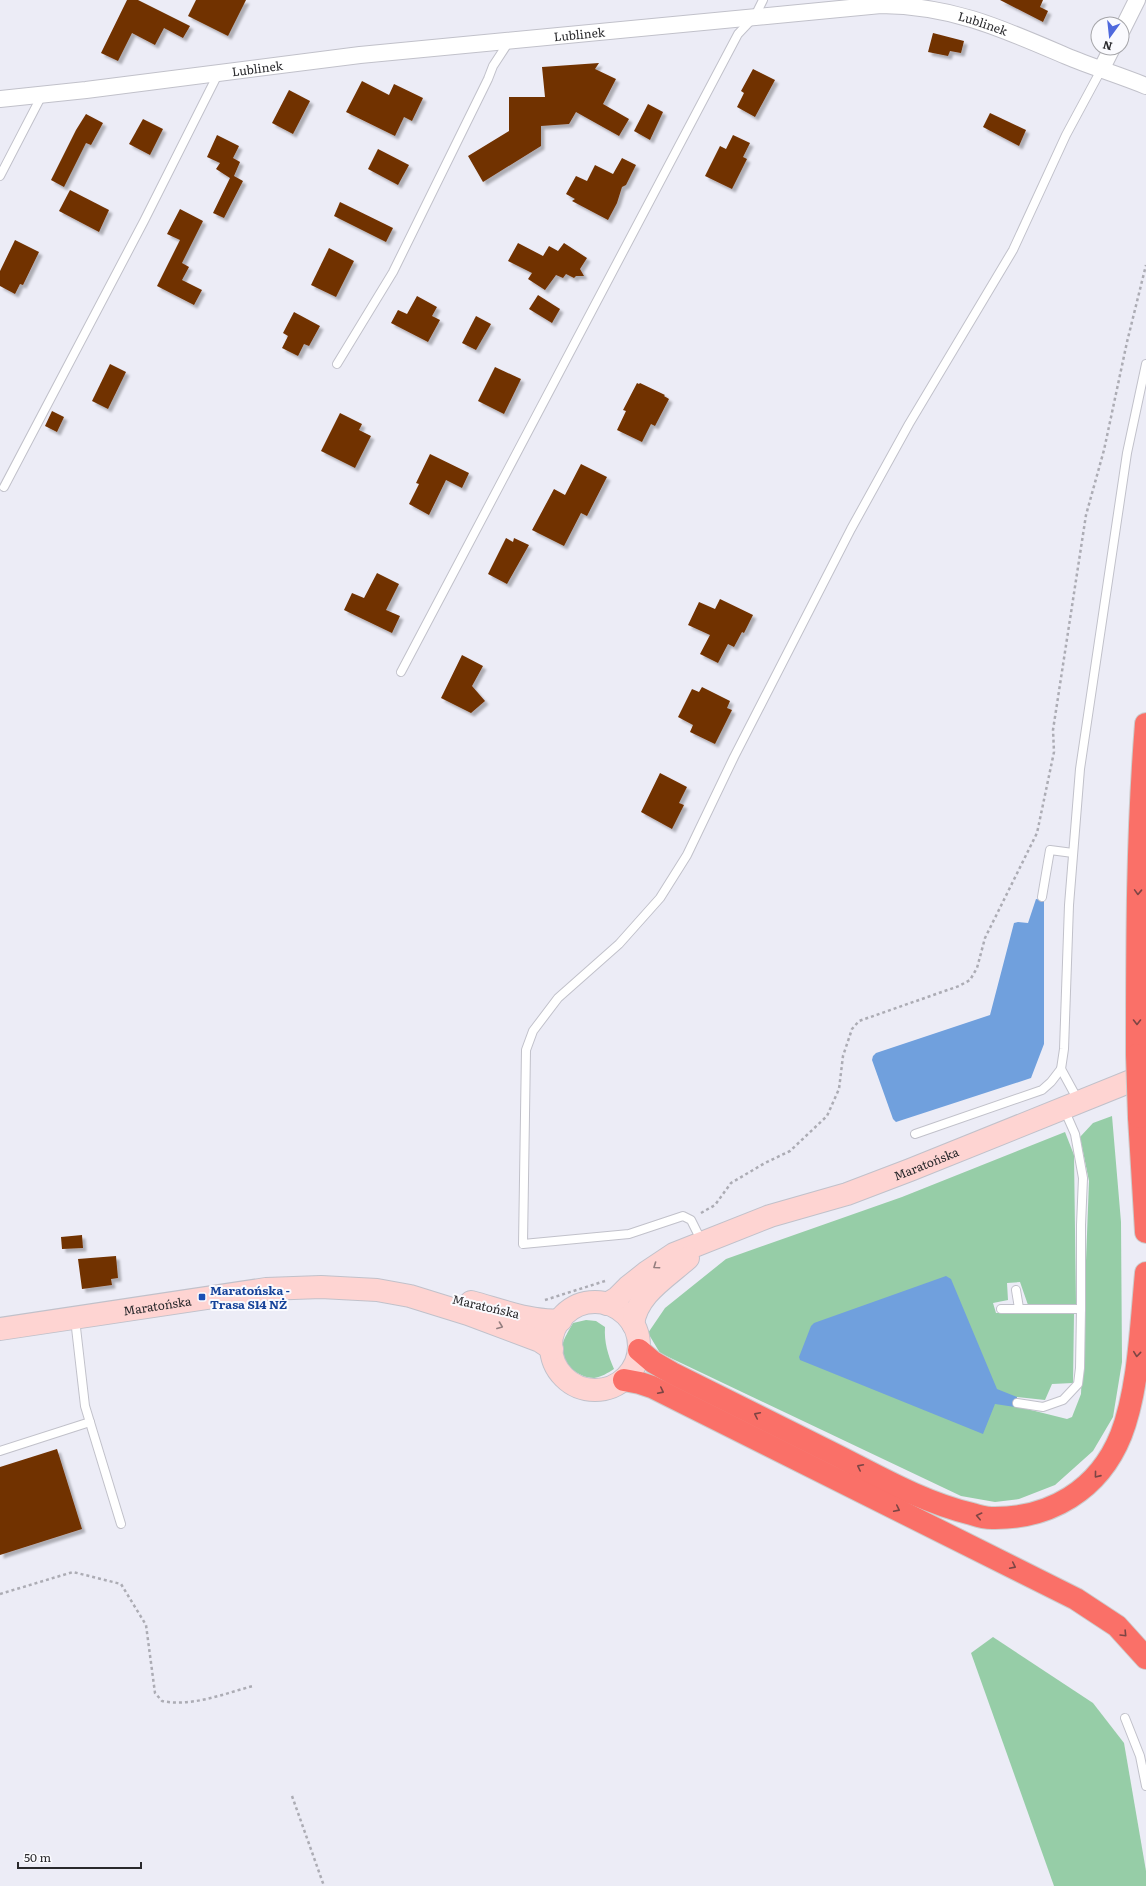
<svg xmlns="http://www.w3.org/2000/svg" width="1146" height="1886" font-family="Literata,serif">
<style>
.green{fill:#96cda7}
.water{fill:#70a0dd}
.building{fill:#713102;filter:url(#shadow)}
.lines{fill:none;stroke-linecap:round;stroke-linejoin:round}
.service-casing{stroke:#c1c1ca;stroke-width:10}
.minor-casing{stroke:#c1c1ca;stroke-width:18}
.secondary-casing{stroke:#c1c1ca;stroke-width:24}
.motorway-casing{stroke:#ccc;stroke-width:24}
.path{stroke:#acacb4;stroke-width:2.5;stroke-dasharray:3 3;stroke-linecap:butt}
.service{stroke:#fff;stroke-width:8}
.minor{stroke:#fff;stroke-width:16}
.secondary{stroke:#fed4d2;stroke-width:22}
.motorway{stroke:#fa7068;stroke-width:22}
.motorway-bridge-casing{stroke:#ccc;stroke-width:24;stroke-linecap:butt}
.motorway-bridge{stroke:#fa7068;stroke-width:22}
.oneway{stroke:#7d4544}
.oneway2{stroke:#947e7f}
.transit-dot{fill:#1a4fb4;stroke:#fafafe;stroke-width:1.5}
.labels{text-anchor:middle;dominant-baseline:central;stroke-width:4;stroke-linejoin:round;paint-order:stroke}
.street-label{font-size:12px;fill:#29292c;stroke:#fafafe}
.transit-label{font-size:12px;font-weight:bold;fill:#164399;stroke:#fafafe;text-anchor:start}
</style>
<defs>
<filter id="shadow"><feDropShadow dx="3.5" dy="3.5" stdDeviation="1" flood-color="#0004"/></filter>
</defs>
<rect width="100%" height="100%" fill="#ececf6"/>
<!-- green -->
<g class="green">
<polygon points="1112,1116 1121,1222 1122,1362 1113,1417 1093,1451 1055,1485 1019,1499 995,1502 961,1496 660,1353 648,1333 665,1308 726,1259 902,1197 1065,1132 1074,1155 1076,1304 1028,1305 1020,1282 1007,1283 1008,1300 993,1303 996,1313 1074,1314 1073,1383 1052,1384 1045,1400 1017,1397 1015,1406 1067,1419 1072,1417 1081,1394 1089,1181 1080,1137 1093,1123"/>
<path d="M586,1320L596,1321L605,1327C604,1342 608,1355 614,1369C608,1373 601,1377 594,1378C578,1378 559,1362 562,1346C564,1338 569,1330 573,1323Z"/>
<polygon points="993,1637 1093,1703 1124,1743 1146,1871 1146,1886 1054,1886 971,1653"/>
</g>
<!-- water -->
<g class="water">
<polygon points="1036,899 1044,900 1044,1044 1031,1078 896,1122 893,1119 872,1060 873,1056 876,1053 990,1015 1014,923 1018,922 1028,923"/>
<polygon points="946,1276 951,1279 997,1389 1017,1397 1015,1407 995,1404 983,1434 800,1360 799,1357 811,1326 814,1323"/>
</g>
<!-- building -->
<g class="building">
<polygon points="127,0 138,0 190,26 183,38 164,28 155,45 132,33 118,61 101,53"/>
<polygon points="196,0 246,0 228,36 188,16"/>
<polygon points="1000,0 1043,0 1040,7 1048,11 1043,22"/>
<polygon points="933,33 964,41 961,53 950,51 948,56 928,52"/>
<polygon points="599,63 595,69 616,79 603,104 629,119 619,136 576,112 569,124 541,126 541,146 483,182 468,156 509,131 509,97 545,97 542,67"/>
<polygon points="753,69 775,80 755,117 737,107 744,93 741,91"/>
<polygon points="362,81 389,95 394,84 423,98 412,121 404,117 395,136 346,112"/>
<polygon points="289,90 310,101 293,134 272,123"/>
<polygon points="648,104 663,112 650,140 634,131"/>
<polygon points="990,113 1026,130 1019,146 983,127"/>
<polygon points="86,114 103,123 91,145 86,143 64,187 51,180 76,130"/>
<polygon points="143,119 163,129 150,155 129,144"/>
<polygon points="217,135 239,146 233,158 240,162 234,176 243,181 224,218 213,213 230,178 216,169 220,163 207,157"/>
<polygon points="733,135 750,143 743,157 747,159 732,189 705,176 720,146 726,149"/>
<polygon points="378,149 409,165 398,185 368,169"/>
<polygon points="622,158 636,165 626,185 622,187 617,203 608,220 572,201 575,199 566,194 576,176 587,181 595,165 613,174"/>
<polygon points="70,190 109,210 99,232 59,211"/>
<polygon points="340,202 393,228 386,242 334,216"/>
<polygon points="180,209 203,221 182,263 189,267 182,280 202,290 194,305 157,286 180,240 167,234"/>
<polygon points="15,240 39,252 23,285 20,284 15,294 0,286 0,271"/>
<polygon points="518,243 543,256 549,246 558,251 564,243 587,258 580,269 584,276 576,276 574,278 566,274 563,278 556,275 545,290 528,279 532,273 508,261"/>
<polygon points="329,248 354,261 336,297 311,285"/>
<polygon points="538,295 560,309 552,323 529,309"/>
<polygon points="417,296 437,307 432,316 440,320 428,342 391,323 398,310 407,314"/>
<polygon points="294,312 320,326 309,346 304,344 298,356 282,348 288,336 283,333"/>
<polygon points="476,316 491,324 476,350 462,343"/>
<polygon points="110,364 126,372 108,409 92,401"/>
<polygon points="495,367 521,379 504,414 478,401"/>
<polygon points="637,383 639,384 640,383 665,395 664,396 669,399 655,426 651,424 642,442 617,430 626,411 623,410"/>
<polygon points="52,411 64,417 57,432 45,426"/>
<polygon points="340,413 362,424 359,430 371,436 355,468 321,451"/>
<polygon points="430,454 469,473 462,488 446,480 429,515 409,504 419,484 416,483"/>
<polygon points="581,464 607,477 587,516 581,513 564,546 532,530 554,489 565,495"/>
<polygon points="506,538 513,542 514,538 529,545 507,584 488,574"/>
<polygon points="377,573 399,584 386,610 400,616 392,633 344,610 352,593 364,598"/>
<polygon points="720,599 753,615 744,633 742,632 734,647 728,644 718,663 700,654 710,635 688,625 699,602 715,609"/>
<polygon points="462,655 483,666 472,686 485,701 471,713 441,698"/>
<polygon points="702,687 730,701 727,708 732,710 715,744 690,732 693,725 678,717 692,689 699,692"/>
<polygon points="660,773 687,787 679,803 684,805 672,829 641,812"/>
<polygon points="82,1235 83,1248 62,1249 61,1237"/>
<polygon points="116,1256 118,1278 111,1279 112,1285 82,1289 78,1259"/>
<polygon points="57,1449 82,1529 0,1555 0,1467"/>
</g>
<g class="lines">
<!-- service casing -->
<g class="service-casing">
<g id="service">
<polyline points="0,176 42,95"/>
<polyline points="337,364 393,272 488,79 493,66 510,40"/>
<polyline points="4,487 144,221 219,72"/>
<polyline points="401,672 738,34 755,16 763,0"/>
<polyline points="1042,897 1050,850 1073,853"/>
<polyline points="1079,1102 1061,1069 1064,1049 1069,905 1080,769 1127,453 1146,364"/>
<polyline points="1064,1109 1075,1134 1083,1178 1081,1225 1081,1309"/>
<polyline points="915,1134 1042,1090 1051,1082 1061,1069"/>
<polyline points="702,1242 691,1220 683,1216 629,1234 523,1244 526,1050 533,1031 558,998 619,944 660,898 687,855 734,757 851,529 909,424 1013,250 1066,135 1101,70"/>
<polyline points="1016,1290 1019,1308"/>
<polyline points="1001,1309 1081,1309 1080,1368 1078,1384 1063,1400 1043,1407 1017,1403"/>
<polyline points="75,1319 85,1406 121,1524"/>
<polyline points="0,1451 90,1422"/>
<polyline points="1125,1718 1140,1756 1146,1786"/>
</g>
</g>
<!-- minor casing -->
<g class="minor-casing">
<g id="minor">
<polyline points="1122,30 1137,0"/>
<polyline points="1101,70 1112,48"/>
<path id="s1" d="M0,99L86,90L360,55L881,5C953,6 1001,28 1066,56C1092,67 1119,75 1146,86"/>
</g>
</g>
<!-- secondary casing -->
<g class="secondary-casing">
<g id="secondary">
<path d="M471,1302C498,1309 533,1323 561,1320"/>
<circle cx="595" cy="1346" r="44"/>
<path id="s2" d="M607,1304L617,1298L628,1287L647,1272L674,1254L770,1216L847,1194L910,1170L1146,1075"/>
<path d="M633,1324C637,1294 666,1278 688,1258"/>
<path id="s3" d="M0,1329L266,1289L321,1287L377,1290L410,1296L468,1314L540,1341L552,1349"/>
</g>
</g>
<!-- motorway casing -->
<g class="motorway-casing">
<g id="motorway">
<path d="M1137,1055C1137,945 1137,834 1146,724"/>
<polyline points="1139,1117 1146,1232"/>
<path d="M639,1350L653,1362L672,1373C728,1401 784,1429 840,1457C883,1479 925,1503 972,1514C978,1516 985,1518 992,1518C1050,1519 1099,1490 1121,1435C1139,1389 1141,1323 1146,1273"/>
<polyline points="624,1380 640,1383 652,1387 1076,1599 1117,1626 1146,1658"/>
</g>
</g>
<!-- path -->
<g class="path">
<polyline points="701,1213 715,1205 731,1183 765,1163 790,1151 827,1116 839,1089 843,1056 852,1029 859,1021 959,986 970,980 977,968 985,938 1037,833 1054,752 1053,730 1086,515 1104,450 1127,342 1146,265"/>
<polyline points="545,1300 605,1281"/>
<path d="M0,1594L73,1572L121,1584L146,1625L155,1693L162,1701C192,1707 223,1694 253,1686"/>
<polyline points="292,1796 324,1886"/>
</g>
<!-- service -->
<use href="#service" class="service"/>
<!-- minor -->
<use href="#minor" class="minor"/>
<!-- secondary -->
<use href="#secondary" class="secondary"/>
<!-- motorway -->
<use href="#motorway" class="motorway"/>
<!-- motorway-bridge casing -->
<g class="motorway-bridge-casing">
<polyline id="motorway-bridge" points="1137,1055 1139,1117"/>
</g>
<!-- motorway-bridge -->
<use href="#motorway-bridge" class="motorway-bridge"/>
</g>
<!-- one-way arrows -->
<defs><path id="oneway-chevron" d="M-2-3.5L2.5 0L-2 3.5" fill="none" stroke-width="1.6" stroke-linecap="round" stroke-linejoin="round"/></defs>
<g class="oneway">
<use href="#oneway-chevron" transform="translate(1138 892) rotate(92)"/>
<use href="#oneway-chevron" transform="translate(1137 1022) rotate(90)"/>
<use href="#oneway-chevron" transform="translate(1137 1354) rotate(96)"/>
<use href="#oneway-chevron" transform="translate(661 1391) rotate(27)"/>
<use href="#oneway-chevron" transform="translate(757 1415) rotate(-154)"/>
<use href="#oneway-chevron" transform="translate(860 1467) rotate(-153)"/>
<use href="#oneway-chevron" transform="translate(1097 1475) rotate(129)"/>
<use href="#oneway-chevron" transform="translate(897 1509) rotate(26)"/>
<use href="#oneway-chevron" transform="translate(979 1516) rotate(-167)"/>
<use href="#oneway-chevron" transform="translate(1013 1566) rotate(26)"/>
<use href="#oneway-chevron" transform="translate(1124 1634) rotate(46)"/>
</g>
<g class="oneway2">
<use href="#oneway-chevron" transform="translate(656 1266) rotate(145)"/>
<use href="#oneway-chevron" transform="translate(500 1326) rotate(21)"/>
</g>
<!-- markers -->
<rect class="transit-dot" x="198" y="1293" width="8" height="8" rx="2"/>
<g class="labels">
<!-- street labels -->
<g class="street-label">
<text stroke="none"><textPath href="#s1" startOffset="990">Lublinek</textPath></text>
<text stroke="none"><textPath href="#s1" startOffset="583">Lublinek</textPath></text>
<text stroke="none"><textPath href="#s1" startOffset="259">Lublinek</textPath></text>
<text stroke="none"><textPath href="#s2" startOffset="352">Maratońska</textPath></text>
<text stroke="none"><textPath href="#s3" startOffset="159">Maratońska</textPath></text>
<text transform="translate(486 1306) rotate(13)">Maratońska</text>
</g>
<!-- transit labels -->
<g class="transit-label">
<text x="210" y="1290">Maratońska -<tspan x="210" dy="14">Trasa S14 NŻ</tspan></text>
</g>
</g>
<!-- north arrow -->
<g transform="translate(1110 36) rotate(195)"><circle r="19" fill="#fafafe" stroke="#a6a6aa"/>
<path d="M0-3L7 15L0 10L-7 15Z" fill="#4f69dd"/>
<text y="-6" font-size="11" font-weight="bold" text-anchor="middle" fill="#29292c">N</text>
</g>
<!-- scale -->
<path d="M18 1862v6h123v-6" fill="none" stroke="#29292c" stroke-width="2"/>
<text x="24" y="1862" font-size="12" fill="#29292c" stroke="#fafafe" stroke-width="3" paint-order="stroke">50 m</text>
</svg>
